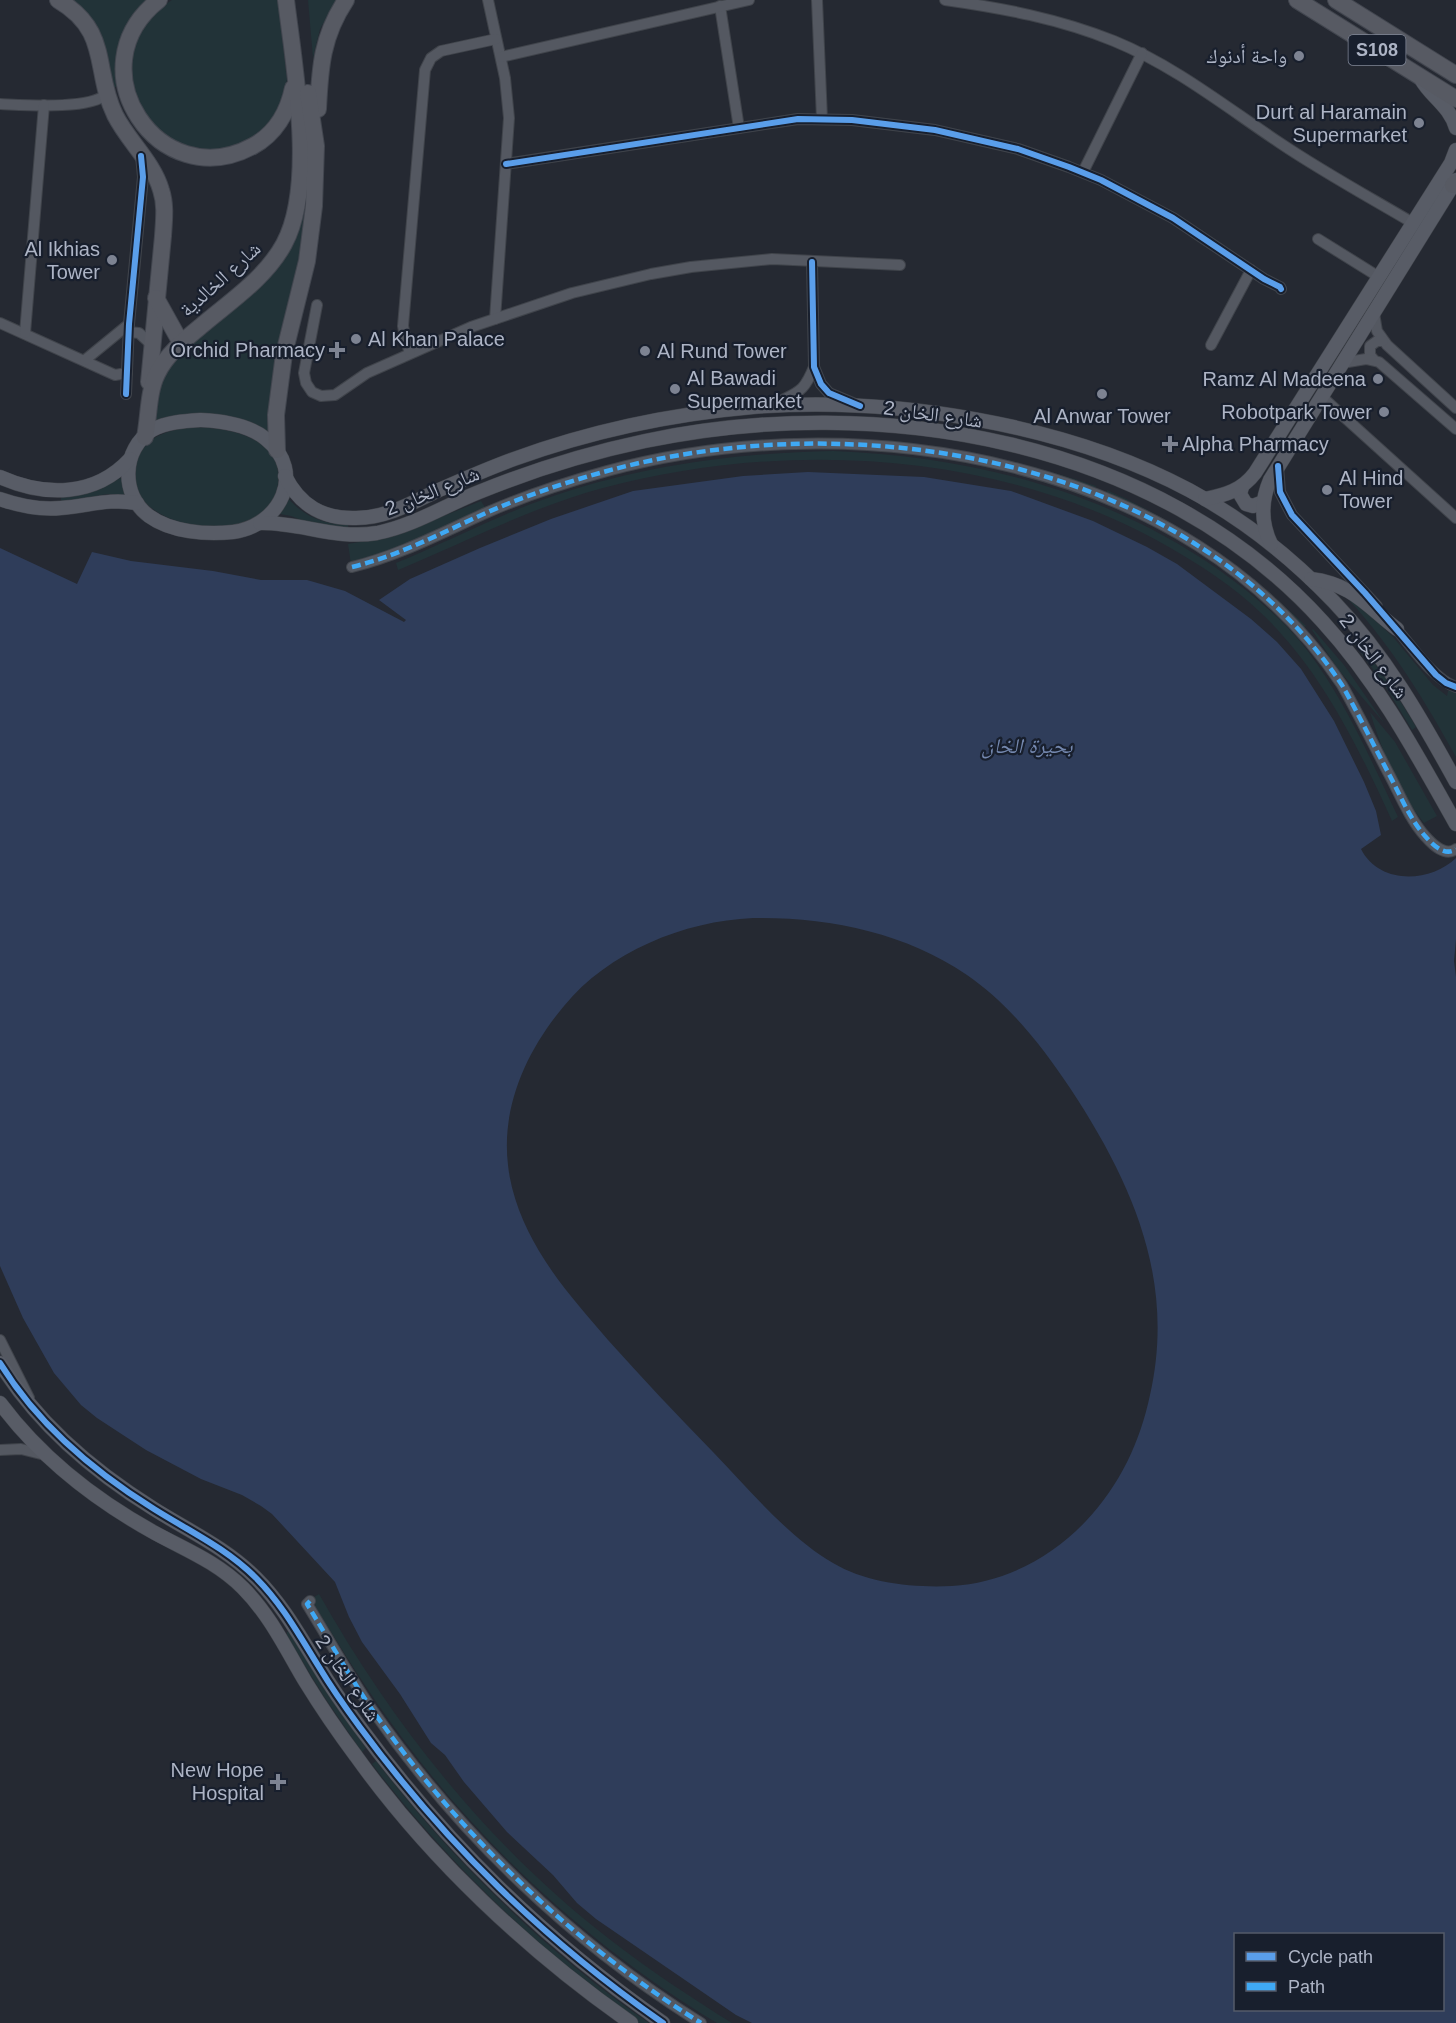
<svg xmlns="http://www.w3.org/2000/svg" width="1456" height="2023" font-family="Helvetica,'Noto Naskh Arabic',sans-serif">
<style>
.green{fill:#223338}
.water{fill:#2f3d5a;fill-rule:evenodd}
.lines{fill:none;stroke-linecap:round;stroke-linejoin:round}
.street-casing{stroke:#40444b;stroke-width:12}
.secondary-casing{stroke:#40444b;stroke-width:15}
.primary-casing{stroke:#42464f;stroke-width:18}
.street{stroke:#545861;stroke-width:10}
.secondary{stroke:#585c66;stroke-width:14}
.primary{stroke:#575a63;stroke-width:16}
.quiet{stroke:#3fa9f5;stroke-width:4.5;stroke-dasharray:9 4.5;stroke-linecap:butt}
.cycleway-casing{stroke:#181f2d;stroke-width:10}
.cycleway{stroke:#5a9eea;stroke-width:6}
.poi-dot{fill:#7d8392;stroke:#181f2d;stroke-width:2}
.labels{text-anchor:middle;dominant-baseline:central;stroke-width:4.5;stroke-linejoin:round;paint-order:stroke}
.shield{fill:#181f2d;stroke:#808797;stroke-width:1.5}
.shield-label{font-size:18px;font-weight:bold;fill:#adb4c5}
.poi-label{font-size:20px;fill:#adb4c5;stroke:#181f2d;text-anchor:end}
.street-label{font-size:20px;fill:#adb4c5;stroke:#181f2d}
.water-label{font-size:21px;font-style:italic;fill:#7488af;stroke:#181f2d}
</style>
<rect width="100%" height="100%" fill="#252932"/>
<!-- green -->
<g class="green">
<polygon points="71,0 149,0 134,16 118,84 116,87 112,87 104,47"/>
<polygon points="172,0 278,0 287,80 282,109 257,137 219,151 180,145 149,123 130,83 134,42 154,12"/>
<polygon points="308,0 337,0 320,29 313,58"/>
<polygon points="310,140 304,245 269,433 258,427 152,423 159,386 172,361 273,272"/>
<path d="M195,427C229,428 283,437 278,483C271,557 105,530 138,457C150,433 171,430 195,427Z"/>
<path d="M799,438C907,438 993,452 1096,486L1094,490L923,447L712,448L711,444Z"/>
<path d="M833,451C971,456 1106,491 1219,570C1251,593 1283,619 1307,650C1345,700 1371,760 1398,817L1392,821C1364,759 1329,687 1283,636C1254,602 1217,575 1179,553C1009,451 792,438 603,488C532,507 470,540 403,568L398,570L396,563C445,543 492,518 542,500C637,466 734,453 833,451Z"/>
<polygon points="121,478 126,496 108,494 61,502 61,496 97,489"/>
<path d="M1107,490C1186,526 1243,566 1306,626L1301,629C1287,615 1273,601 1259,587C1214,547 1160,518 1106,494Z"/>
<path d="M288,498C304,517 324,524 348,525V529L309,523L291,516L280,514Z"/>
<polygon points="481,501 486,509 418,541 351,564 348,544 394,536"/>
<path d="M1350,597L1393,637L1433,685L1447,696L1448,691H1456V757C1425,701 1393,648 1349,600Z"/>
<polygon points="1313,629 1344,665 1385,724 1338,669 1312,630"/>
<polygon points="1355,638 1388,681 1416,727 1412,730 1384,684 1352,641"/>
<path d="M1370,712L1395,742L1437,816L1424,823C1398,791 1382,751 1370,712Z"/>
<path d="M319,1594C393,1725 489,1846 608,1938C648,1969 690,1997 732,2023H717C596,1950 487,1852 403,1739C369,1694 340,1647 311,1599Z"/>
<polygon points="289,1631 366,1748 362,1752 323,1695 287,1636 287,1632"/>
<path d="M376,1761C454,1862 544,1950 649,2023C646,2023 643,2023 640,2023C630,2020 599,1993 589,1985C508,1919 436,1848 372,1764Z"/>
</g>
<!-- water -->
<path class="water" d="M808,472L924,477L1011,491L1093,521L1147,547L1177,564L1251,619L1277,642L1301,669L1334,721L1364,782L1376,811L1381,835L1361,849C1379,885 1430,883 1456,858V939L1454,961L1456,977V2023H752L736,2015L596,1919L577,1903L553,1875L507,1832L464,1782L445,1755L431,1743L400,1694L362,1642L349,1617L335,1582L272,1514L261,1506L242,1495L201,1479L146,1450L97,1418L81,1405L54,1373L23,1318L0,1266V548L77,584L92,552L131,561L213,571L261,580H307L345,591L404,622L406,620L379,600L410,579L480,548L551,519L633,491L743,476ZM753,918C828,917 904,932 967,975C1009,1004 1042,1046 1070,1088C1132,1182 1176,1280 1150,1395C1140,1442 1120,1485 1086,1521C1051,1558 1004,1583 952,1586C913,1588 866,1583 833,1563C788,1537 749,1489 713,1452C677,1415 642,1378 608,1340C584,1312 558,1283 539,1251C524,1226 511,1195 508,1165C501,1106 527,1050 564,1006C608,952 684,921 753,918ZM1442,1934V2010H1236V1934Z"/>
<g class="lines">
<!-- street casing -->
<g class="street-casing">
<g id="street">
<polyline points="488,0 505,78 509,118 495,319"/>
<polyline points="817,0 822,119"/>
<path d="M945,0C1002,8 1060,19 1114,41C1175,66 1226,107 1280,143C1323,172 1369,197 1413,223"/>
<polyline points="720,6 739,128"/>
<polyline points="501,57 749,0"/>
<path d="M0,104C25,105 89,110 107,94"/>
<polyline points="506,164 798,119 852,120 935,130 1018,149 1069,167 1101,180 1173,218 1264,279 1280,287 1281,289"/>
<polyline points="1083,172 1142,53"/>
<polyline points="1318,239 1379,277"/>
<polyline points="812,262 814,367 821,384 829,393 853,403"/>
<polyline points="317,305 304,373 306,383 312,392 321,396 335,395 367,373 471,327 572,293 651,274 691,267 772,259 900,265"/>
<polyline points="1374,313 1377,331 1387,345 1456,408"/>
<polyline points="0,323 115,375 127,373"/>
<polyline points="128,332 139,333 152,345"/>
<polyline points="25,333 44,105"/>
<polyline points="1211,345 1251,270"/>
<polyline points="410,353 406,341 403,326 425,70 431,58 441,51 496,39"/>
<polyline points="85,360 129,324"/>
<polyline points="1374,360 1370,355 1370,346 1377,341 1383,341"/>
<polyline points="1342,363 1366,359 1379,362 1456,429"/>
<polyline points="126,394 129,324 143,177 141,156"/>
<polyline points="1321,396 1456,518"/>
<path d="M775,404C798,391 803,394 814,367"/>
<polyline points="1278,466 1280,492 1292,515 1377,606"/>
<path d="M352,567C401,555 443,532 488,512C527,495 567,482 607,471C857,403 1190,457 1342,685C1359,715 1374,746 1390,776C1401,797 1410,819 1425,836C1433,845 1445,857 1456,849"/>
<path d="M1393,625C1410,643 1432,679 1456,687"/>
<polyline points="0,1340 29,1398"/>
<polyline points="0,1450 21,1449 45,1455"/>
<path d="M310,1601L307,1604C328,1638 348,1674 371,1708C458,1833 571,1942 701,2023"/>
</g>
</g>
<!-- secondary casing -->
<g class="secondary-casing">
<g id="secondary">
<path d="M1421,79C1431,97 1450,106 1456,128"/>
<path d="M201,420C223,421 249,425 266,439C307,472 280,526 233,532C206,535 171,532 149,516C120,495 122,449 152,430C167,422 185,421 201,420Z"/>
<path d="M285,476C300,506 323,519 356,518C386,518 412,503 439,490C464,479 489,468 514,459C591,431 672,414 753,407C893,396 1065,424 1189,490C1243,519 1292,558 1334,602C1385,655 1421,718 1456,782"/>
<path d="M0,477C45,497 95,497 130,459"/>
<polyline points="1242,487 1240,494 1246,504 1253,506 1263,502"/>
<path d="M0,499C20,506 40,510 61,508C89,506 108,498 137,503"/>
<path d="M1205,499C1226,495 1242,490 1255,473L1451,163L1456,150"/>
<path d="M260,523C300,522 336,540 377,533C413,526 446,505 479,492C533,470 588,453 645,441C878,392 1157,438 1323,622C1378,682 1416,753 1456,824"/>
<path d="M1271,544C1261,523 1261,501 1270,480L1456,180"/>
<path d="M1311,579C1352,584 1367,606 1397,629"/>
<path d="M0,1363C38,1425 93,1471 154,1509C189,1531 226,1548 256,1578C282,1604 299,1635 319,1667C331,1687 345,1707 359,1726C446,1844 543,1939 663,2023"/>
<path d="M0,1403C41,1458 95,1500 155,1533C186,1550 217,1562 243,1588C270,1615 286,1649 305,1681C321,1707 338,1732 356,1756C429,1858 528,1951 631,2023"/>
</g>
</g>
<!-- primary casing -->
<g class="primary-casing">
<g id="primary">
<path d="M58,0C111,31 93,70 115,115C128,141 153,162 161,190C166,205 164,220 163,236L149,382"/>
<path d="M159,0C73,67 159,197 253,146C275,134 288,112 293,88"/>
<polyline points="1297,0 1456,99"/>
<polyline points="1336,0 1456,75"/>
<path d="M318,109C320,67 322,36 346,0"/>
<polyline points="1453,185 1456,183"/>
<polyline points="156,298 181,343"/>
<path d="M145,437C149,417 148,392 157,374C166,355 184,340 200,327C229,302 265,279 284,244C316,185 294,66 286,0"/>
<polyline points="277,450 276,415 284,354 307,261 314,206 316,146 308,93"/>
</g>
</g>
<!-- street -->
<use href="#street" class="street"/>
<!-- secondary -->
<use href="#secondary" class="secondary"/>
<!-- primary -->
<use href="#primary" class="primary"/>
<!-- quiet -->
<g class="quiet">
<path d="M352,567C401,555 443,532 488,512C527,495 567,482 607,471C857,403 1190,457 1342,685C1359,715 1374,746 1390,776C1401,797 1410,819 1425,836C1433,845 1445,857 1456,849"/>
<path d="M310,1601L307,1604C328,1638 348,1674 371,1708C458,1833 571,1942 701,2023"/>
</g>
<!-- cycleway casing -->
<g class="cycleway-casing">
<g id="cycleway">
<polyline points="506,164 798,119 852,120 935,130 1018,149 1069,167 1101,180 1173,218 1264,279 1280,287 1281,289"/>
<polyline points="812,262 814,367 821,384 829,393 860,406"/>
<polyline points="126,394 129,324 143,177 141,156"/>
<polyline points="1278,466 1280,492 1292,515 1365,593 1436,675 1446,683 1456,687"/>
<path d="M0,1363C38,1425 93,1471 154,1509C189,1531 226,1548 256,1578C282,1604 299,1635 319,1667C331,1687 345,1707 359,1726C446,1844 543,1939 663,2023"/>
</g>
</g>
<!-- cycleway -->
<use href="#cycleway" class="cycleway"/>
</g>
<!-- markers -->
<g class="poi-dot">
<circle cx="1299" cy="56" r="6"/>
<circle cx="1419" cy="123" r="6"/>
<circle cx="112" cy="260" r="6"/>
<circle cx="356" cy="339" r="6"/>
<path d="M334 341h6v6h6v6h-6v6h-6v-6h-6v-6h6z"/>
<circle cx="645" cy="351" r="6"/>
<circle cx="1378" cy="379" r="6"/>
<circle cx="675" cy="389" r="6"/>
<circle cx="1102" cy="394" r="6"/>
<circle cx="1384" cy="412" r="6"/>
<path d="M1167 435h6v6h6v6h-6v6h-6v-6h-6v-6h6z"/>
<circle cx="1327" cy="490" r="6"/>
<path d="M275 1773h6v6h6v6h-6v6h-6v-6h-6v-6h6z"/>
</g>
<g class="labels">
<!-- shield labels -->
<rect class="shield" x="1348.5" y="35" width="57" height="30" rx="4.5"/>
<g class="shield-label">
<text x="1377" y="50">S108</text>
</g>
<!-- poi labels -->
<g class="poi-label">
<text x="1287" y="56">واحة أدنوك</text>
<text x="1407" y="112">Durt al Haramain<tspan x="1407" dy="23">Supermarket</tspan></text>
<text x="100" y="249">Al Ikhias<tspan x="100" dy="23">Tower</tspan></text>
<text x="368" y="339" text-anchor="start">Al Khan Palace</text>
<text x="325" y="350">Orchid Pharmacy</text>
<text x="657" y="351" text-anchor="start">Al Rund Tower</text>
<text x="687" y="378" text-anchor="start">Al Bawadi<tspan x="687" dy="23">Supermarket</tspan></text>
<text x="1366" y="379">Ramz Al Madeena</text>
<text x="1372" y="412">Robotpark Tower</text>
<text x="1102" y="416" text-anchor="middle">Al Anwar Tower</text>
<text x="1182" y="444" text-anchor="start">Alpha Pharmacy</text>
<text x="1339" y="478" text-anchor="start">Al Hind<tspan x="1339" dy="23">Tower</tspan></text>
<text x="264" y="1770">New Hope<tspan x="264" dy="23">Hospital</tspan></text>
</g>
<!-- street labels -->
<g class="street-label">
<text transform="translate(220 279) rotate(-42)">شارع الخالدية</text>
<text transform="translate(933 414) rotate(8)">شارع الخان 2</text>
<text transform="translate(432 491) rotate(-22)">شارع الخان 2</text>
<text transform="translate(1374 656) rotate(53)">شارع الخان 2</text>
<text transform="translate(348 1678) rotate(56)">شارع الخان 2</text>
</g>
<!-- water labels -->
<g class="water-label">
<text x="1027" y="745">بحيرة الخان</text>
</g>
</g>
<!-- legend -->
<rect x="1234" y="1933" width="210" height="78" fill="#181f2d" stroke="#545b6a" stroke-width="1.5"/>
<rect x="1246" y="1952" width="30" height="9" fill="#5a9eea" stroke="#545b6a" stroke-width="1.5"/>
<text x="1288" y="1963" font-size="18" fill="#adb4c5">Cycle path</text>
<rect x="1246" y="1982" width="30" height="9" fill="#3fa9f5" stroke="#545b6a" stroke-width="1.5"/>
<text x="1288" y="1993" font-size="18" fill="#adb4c5">Path</text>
</svg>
